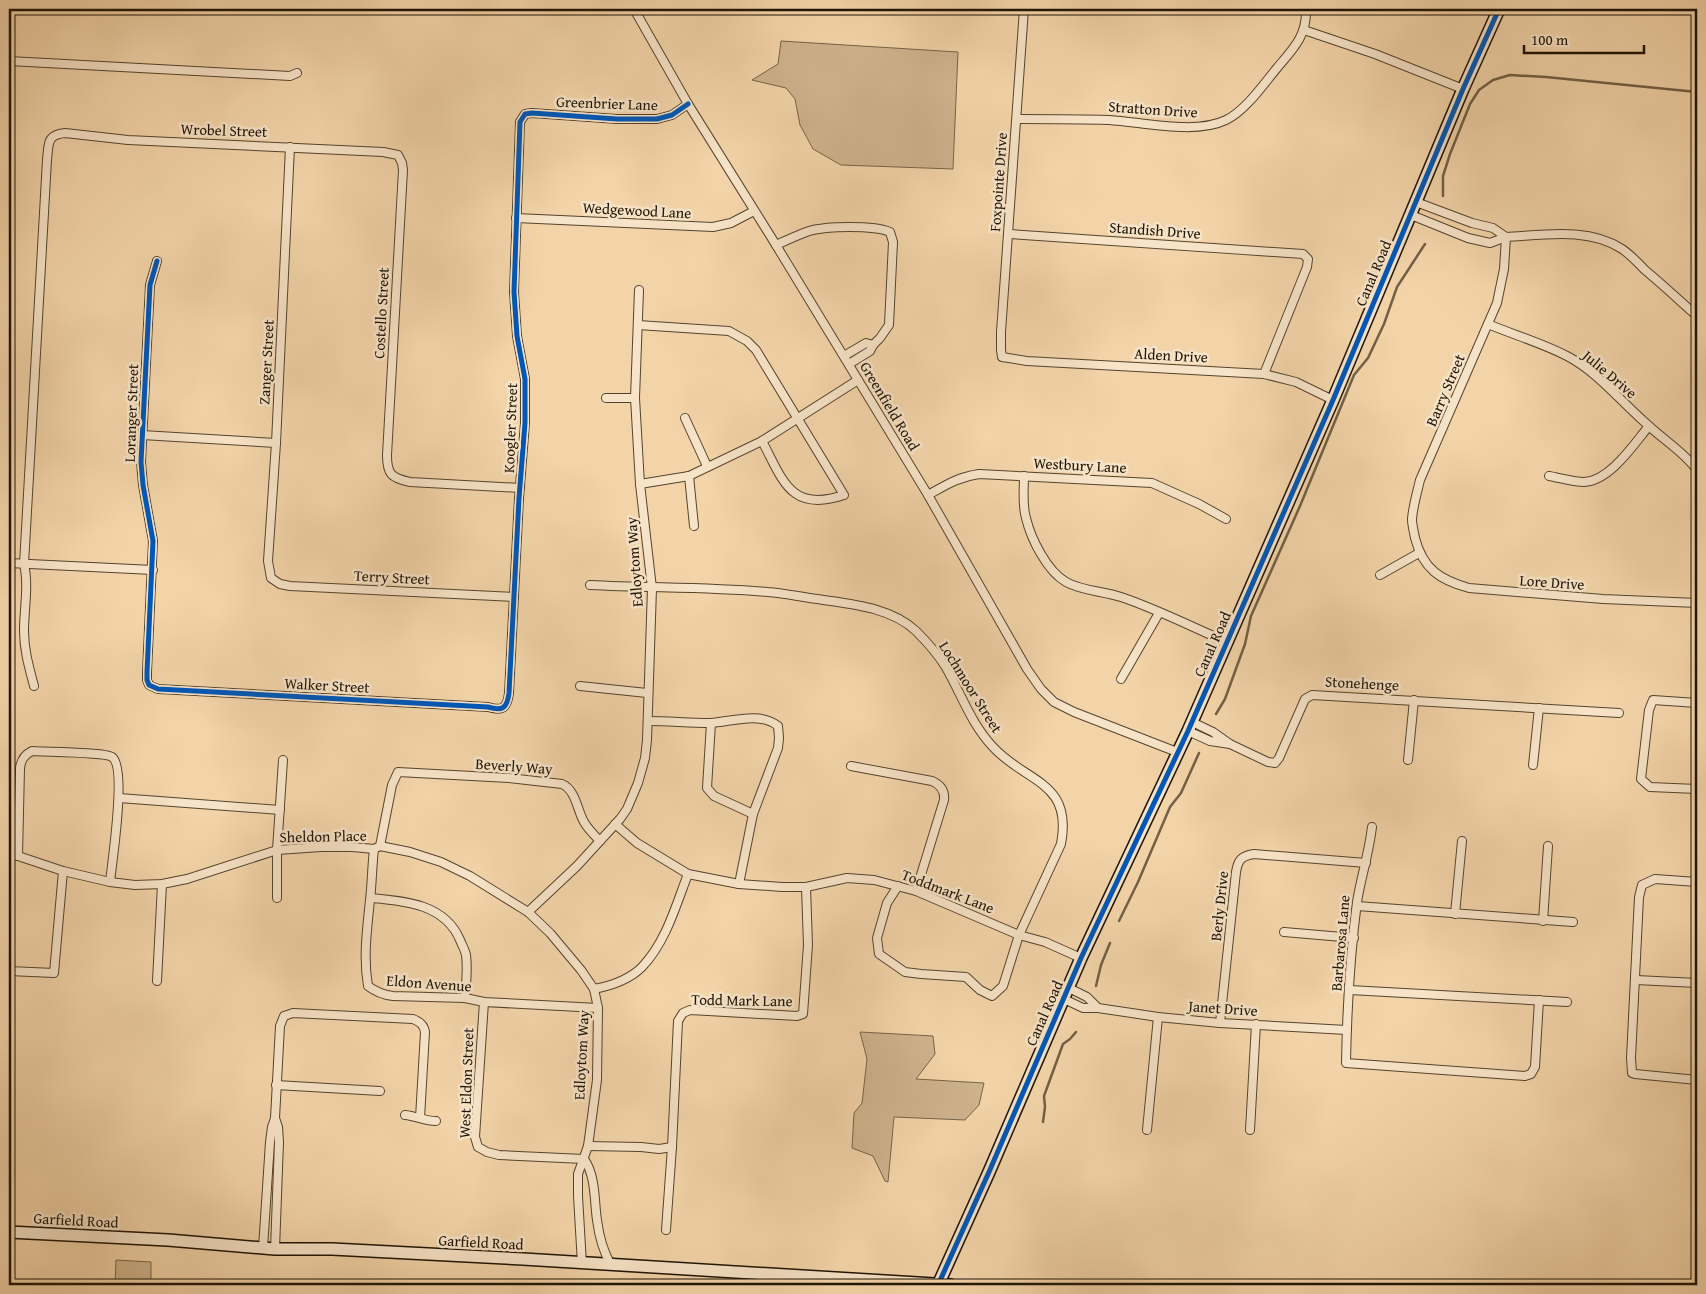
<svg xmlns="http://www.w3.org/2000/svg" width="1706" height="1294" font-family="'Gentium Book Plus',serif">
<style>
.green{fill:#cfb38d;stroke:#776448}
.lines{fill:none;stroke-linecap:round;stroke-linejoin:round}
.stream{stroke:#736045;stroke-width:2.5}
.street-casing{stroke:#54442d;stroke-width:10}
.secondary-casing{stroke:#1f1404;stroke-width:14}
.street{stroke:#f7e3c7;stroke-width:8}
.secondary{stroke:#f7e3c7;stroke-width:11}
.cycleway-casing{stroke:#f7e3c7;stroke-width:8}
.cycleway{stroke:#0057b8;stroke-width:5}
.labels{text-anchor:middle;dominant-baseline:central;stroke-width:5;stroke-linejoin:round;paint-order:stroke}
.street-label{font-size:15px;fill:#1f1404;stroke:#f7e3c7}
</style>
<rect width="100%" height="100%" fill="#f3d4a9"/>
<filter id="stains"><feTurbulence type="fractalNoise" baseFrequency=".004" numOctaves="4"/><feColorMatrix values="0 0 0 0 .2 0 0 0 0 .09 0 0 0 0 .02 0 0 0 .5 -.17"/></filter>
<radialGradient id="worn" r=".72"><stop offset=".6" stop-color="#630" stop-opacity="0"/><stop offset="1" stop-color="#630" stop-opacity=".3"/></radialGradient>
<!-- green -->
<g class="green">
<polygon points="781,41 958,52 953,169 841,165 813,149 800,125 795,99 786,88 752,80 778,64"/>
<polygon points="860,1032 933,1036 935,1054 916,1079 984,1083 979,1105 965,1120 894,1117 888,1182 885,1181 873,1156 852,1148 854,1113 862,1103 867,1059"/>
<polygon points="116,1260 151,1262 151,1285 115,1285"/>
</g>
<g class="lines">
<!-- stream -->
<g class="stream">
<polyline points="1443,196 1443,176 1450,154 1470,104 1479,90 1493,80 1510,75 1546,77 1697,92"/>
<polyline points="1216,714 1225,699 1245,644 1251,616 1300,506 1354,375 1368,358 1384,324 1397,287 1425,244"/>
<polyline points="1119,921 1138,882 1170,807 1181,793 1199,753"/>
<polyline points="1096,986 1101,965 1110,943"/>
<polyline points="1043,1122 1045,1107 1044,1096 1063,1044 1070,1039 1076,1032"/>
</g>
<!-- street casing -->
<g class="street-casing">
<g id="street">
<polyline points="634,9 688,104 776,245 928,495 1027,669 1041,689 1054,702 1074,712 1177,752"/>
<polyline points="1024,9 1001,332 1001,350 1002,357 1027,361 1264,374 1296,382 1333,400"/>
<polyline points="1304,30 1375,54 1463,89"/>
<polyline points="9,61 290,76 297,73"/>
<path d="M1017,119C1048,119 1078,119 1109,120C1143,122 1195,135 1226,120C1245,111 1263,85 1277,68C1293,49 1307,36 1306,9"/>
<polyline points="290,147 276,443 268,561 271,578 280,584 290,586 514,597"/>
<polyline points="1411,215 1468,238 1490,243 1506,237 1493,228 1472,223 1416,202"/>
<polyline points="516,218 713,227 731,223 754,211"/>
<polyline points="1009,234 1303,254 1308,259 1307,267 1264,374"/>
<path d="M776,245C787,240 798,235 809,231C826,226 874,225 890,232L893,242L889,325L880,338L873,345"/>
<path d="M157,261L150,285L141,462L143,485L153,541L147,672V680L149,685L158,689L488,707C502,711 507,709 509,693L519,498L525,423V379L517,336L514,292L520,122L525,114L532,113L617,119H657L672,115L688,104"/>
<path d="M1697,316C1680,301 1663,285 1645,270C1638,263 1631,255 1622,249C1589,227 1544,235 1506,237L1504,269L1497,303L1420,480C1417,493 1413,506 1412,519C1412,525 1414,532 1415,538C1423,569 1440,580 1469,588L1603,599L1697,603"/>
<path d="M1488,324C1514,335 1542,343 1567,356C1598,372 1622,403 1649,426C1665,441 1684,452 1697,470"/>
<path d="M638,325L729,331L747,341L756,350L844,495C790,513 783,480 762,441"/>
<polyline points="844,356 866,343 873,345 870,351 849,364"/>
<polyline points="606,398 635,398"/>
<polyline points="685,418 707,466"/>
<polyline points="142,435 276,443"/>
<polyline points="689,476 694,526"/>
<path d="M1024,476C1024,490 1022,505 1026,518C1031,539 1047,571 1066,582C1082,591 1103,591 1121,597C1157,609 1192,627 1227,642"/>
<path d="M1549,476C1560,478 1573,482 1584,482C1610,481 1634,444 1649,426"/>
<polyline points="640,484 689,476 762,441 858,380"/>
<path d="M928,495C946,485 958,477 979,474L1152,483L1199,504L1226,519"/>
<polyline points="9,563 153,570"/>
<polyline points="1380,575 1419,553"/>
<path d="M590,585C649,588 709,587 768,592C784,593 800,597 817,599C850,604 891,607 916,631C927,642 937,653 945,666C961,693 971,724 993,747C1026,783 1073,781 1061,844L1019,935L1003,986L992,996L980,990L966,977L921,974L905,972L879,954L877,938L887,903L898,886"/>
<polyline points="1121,679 1159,613"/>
<path d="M34,686C29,667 24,650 24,631C24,609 29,586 24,564L47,160C49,144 46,135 65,133L128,140L383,152L398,155L402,163L403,170L387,455C387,474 391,478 410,482L520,488"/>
<polyline points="580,686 647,693"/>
<polyline points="1697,703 1653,700 1649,710 1641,779 1650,787 1697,789"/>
<path d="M648,721C668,721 689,723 710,723C731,722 759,711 778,726L779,738L778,748L753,814L739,884"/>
<polyline points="711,723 707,788 714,796 753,814"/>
<polyline points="1188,731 1210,741 1230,744 1213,732 1192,722"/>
<polyline points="1230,744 1268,762 1275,763 1279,758 1305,699 1312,695 1619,713"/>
<polyline points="1408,760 1414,700"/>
<polyline points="1533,765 1539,708"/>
<path d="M851,766L932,781C941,785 945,791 944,800L916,891"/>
<polyline points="119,798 280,810"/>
<polyline points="615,824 637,843 688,874 739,884 782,887 806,887 847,878 874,880 916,891 1019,935 1045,942 1081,958"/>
<path d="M1372,827C1369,853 1361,877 1357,902C1350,955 1347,1010 1346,1063L1525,1076L1531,1074L1535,1067L1539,1000"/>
<path d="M380,846L392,785L398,772L509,778L562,784C576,790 577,810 584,822C588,829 594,835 600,841"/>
<path d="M374,849C372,866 372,883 370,900C367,930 363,957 368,986C376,992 383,995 393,996L465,998L484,1002L598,1008"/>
<polyline points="9,855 18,856 63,871 110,882 135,885 162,884 187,879 277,850 321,847 352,847 374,849 380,846 410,852 441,862 470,876 528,912 550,933 581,970 594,989 598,1008 597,1080 588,1146 578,1174 578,1196 582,1264"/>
<path d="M18,856L20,768C21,760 24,755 32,751C45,752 105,752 112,757C127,767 112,862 110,882"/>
<polyline points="1697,882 1655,879 1642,885 1639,897 1631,1058 1632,1073 1635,1074 1697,1080"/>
<polyline points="277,898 277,850 283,760"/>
<path d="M371,898C405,901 445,904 460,940C462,945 465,950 466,955C468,969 466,984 465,998"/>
<polyline points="1357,906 1573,922"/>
<polyline points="528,912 577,866 620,819 627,809 638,783 645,758 647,740 652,588 640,484 635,398 639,290"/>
<polyline points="1455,914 1462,841"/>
<polyline points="1543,921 1548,846"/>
<polyline points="1284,932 1354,938"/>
<polyline points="9,971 54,973 63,871"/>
<polyline points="1636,980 1697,983"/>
<polyline points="157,981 162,884"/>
<path d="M594,989C610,986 630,979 642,967C666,942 676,905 688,874"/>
<polyline points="1350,990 1567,1002"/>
<polyline points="1064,999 1083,1008 1098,1008 1087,997 1069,988"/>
<polyline points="484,1002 475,1137 478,1147 487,1152 499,1155 584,1159"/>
<polyline points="1098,1008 1158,1017 1220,1023 1347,1030"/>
<path d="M1220,1023L1236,872C1238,860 1241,856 1254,854L1366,863"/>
<polyline points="276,1085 380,1091"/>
<path d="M405,1115C416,1116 425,1121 436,1121"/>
<polyline points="1147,1130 1158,1017"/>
<polyline points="1250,1130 1256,1024"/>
<polyline points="588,1146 641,1147 659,1149 672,1147 678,1021 683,1013 690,1010 797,1016 803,1014 808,945 806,887"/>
<path d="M584,1159C596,1176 594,1200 597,1220C599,1236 603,1251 611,1265"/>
<polyline points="666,1230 672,1147"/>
<path d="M263,1248L270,1142L272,1127L275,1118L280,1026L284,1016L293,1013L413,1019C420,1022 424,1025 425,1032L420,1118"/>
<polyline points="275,1249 279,1142 278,1127 275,1118"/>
</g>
</g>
<!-- secondary casing -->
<g class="secondary-casing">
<g id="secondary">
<polyline points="9,1232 168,1240 275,1249 332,1249 523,1259 951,1285"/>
<polyline points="938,1285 989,1172 1081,958 1188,731 1333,400 1463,89 1499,9"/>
</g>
</g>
<!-- street -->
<use href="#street" class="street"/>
<!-- secondary -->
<use href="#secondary" class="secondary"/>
<!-- cycleway casing -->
<g class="cycleway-casing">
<g id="cycleway">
<path d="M157,261L150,285L141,462L143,485L153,541L147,672V680L149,685L158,689L488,707C502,711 507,709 509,693L519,498L525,423V379L517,336L514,292L520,122L525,114L532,113L617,119H657L672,115L688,104"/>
<polyline points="938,1285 989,1172 1081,958 1188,731 1333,400 1463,89 1499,9"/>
</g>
</g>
<!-- cycleway -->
<use href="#cycleway" class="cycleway"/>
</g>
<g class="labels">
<!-- street labels -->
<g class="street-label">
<text transform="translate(607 103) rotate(2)">Greenbrier Lane</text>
<text transform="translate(1153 109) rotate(4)">Stratton Drive</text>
<text transform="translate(224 130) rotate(2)">Wrobel Street</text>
<text transform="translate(998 182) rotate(-86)">Foxpointe Drive</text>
<text transform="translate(637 210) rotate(3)">Wedgewood Lane</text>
<text transform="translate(1155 230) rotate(4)">Standish Drive</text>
<text transform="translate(1373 273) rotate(-67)">Canal Road</text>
<text transform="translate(381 313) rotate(-87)">Costello Street</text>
<text transform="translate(1171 355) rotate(3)">Alden Drive</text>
<text transform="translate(266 362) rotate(-87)">Zanger Street</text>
<text transform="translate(1610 374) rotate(40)">Julie Drive</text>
<text transform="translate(1445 390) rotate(-67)">Barry Street</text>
<text transform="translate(890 406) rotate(59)">Greenfield Road</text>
<text transform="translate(131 413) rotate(-88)">Loranger Street</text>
<text transform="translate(510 428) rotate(-88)">Koogler Street</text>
<text transform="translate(1080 465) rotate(3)">Westbury Lane</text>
<text transform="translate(634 562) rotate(-94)">Edloytom Way</text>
<text transform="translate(392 577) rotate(3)">Terry Street</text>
<text transform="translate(1552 582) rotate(4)">Lore Drive</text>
<text transform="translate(1212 644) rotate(-66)">Canal Road</text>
<text transform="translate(1362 683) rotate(3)">Stonehenge</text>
<text transform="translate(327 685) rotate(3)">Walker Street</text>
<text transform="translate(971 687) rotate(58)">Lochmoor Street</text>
<text transform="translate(514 766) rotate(4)">Beverly Way</text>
<text transform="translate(323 836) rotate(-1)">Sheldon Place</text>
<text transform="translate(948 891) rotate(21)">Toddmark Lane</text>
<text transform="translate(1219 906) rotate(-84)">Berly Drive</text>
<text transform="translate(1340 943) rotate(-85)">Barbarosa Lane</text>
<text transform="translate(429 983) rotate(4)">Eldon Avenue</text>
<text transform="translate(742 1000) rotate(1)">Todd Mark Lane</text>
<text transform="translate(1223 1008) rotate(4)">Janet Drive</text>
<text transform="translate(1044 1013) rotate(-66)">Canal Road</text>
<text transform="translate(581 1055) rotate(-87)">Edloytom Way</text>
<text transform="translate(466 1083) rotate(-88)">West Eldon Street</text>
<text transform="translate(76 1220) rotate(3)">Garfield Road</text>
<text transform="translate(481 1242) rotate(3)">Garfield Road</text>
</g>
</g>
<!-- margin -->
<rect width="1706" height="1294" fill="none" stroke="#f3d4a9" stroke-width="30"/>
<rect x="10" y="10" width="1686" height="1274" fill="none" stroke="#1f1404" stroke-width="2.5"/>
<rect x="15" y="15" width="1676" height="1264" fill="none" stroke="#1f1404"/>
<!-- scale -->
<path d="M1524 45v8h120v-8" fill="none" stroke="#1f1404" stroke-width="2.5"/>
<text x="1531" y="45" font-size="15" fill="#1f1404" stroke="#f7e3c7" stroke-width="4" paint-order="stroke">100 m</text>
<rect width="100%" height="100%" filter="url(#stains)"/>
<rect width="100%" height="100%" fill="url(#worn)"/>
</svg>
